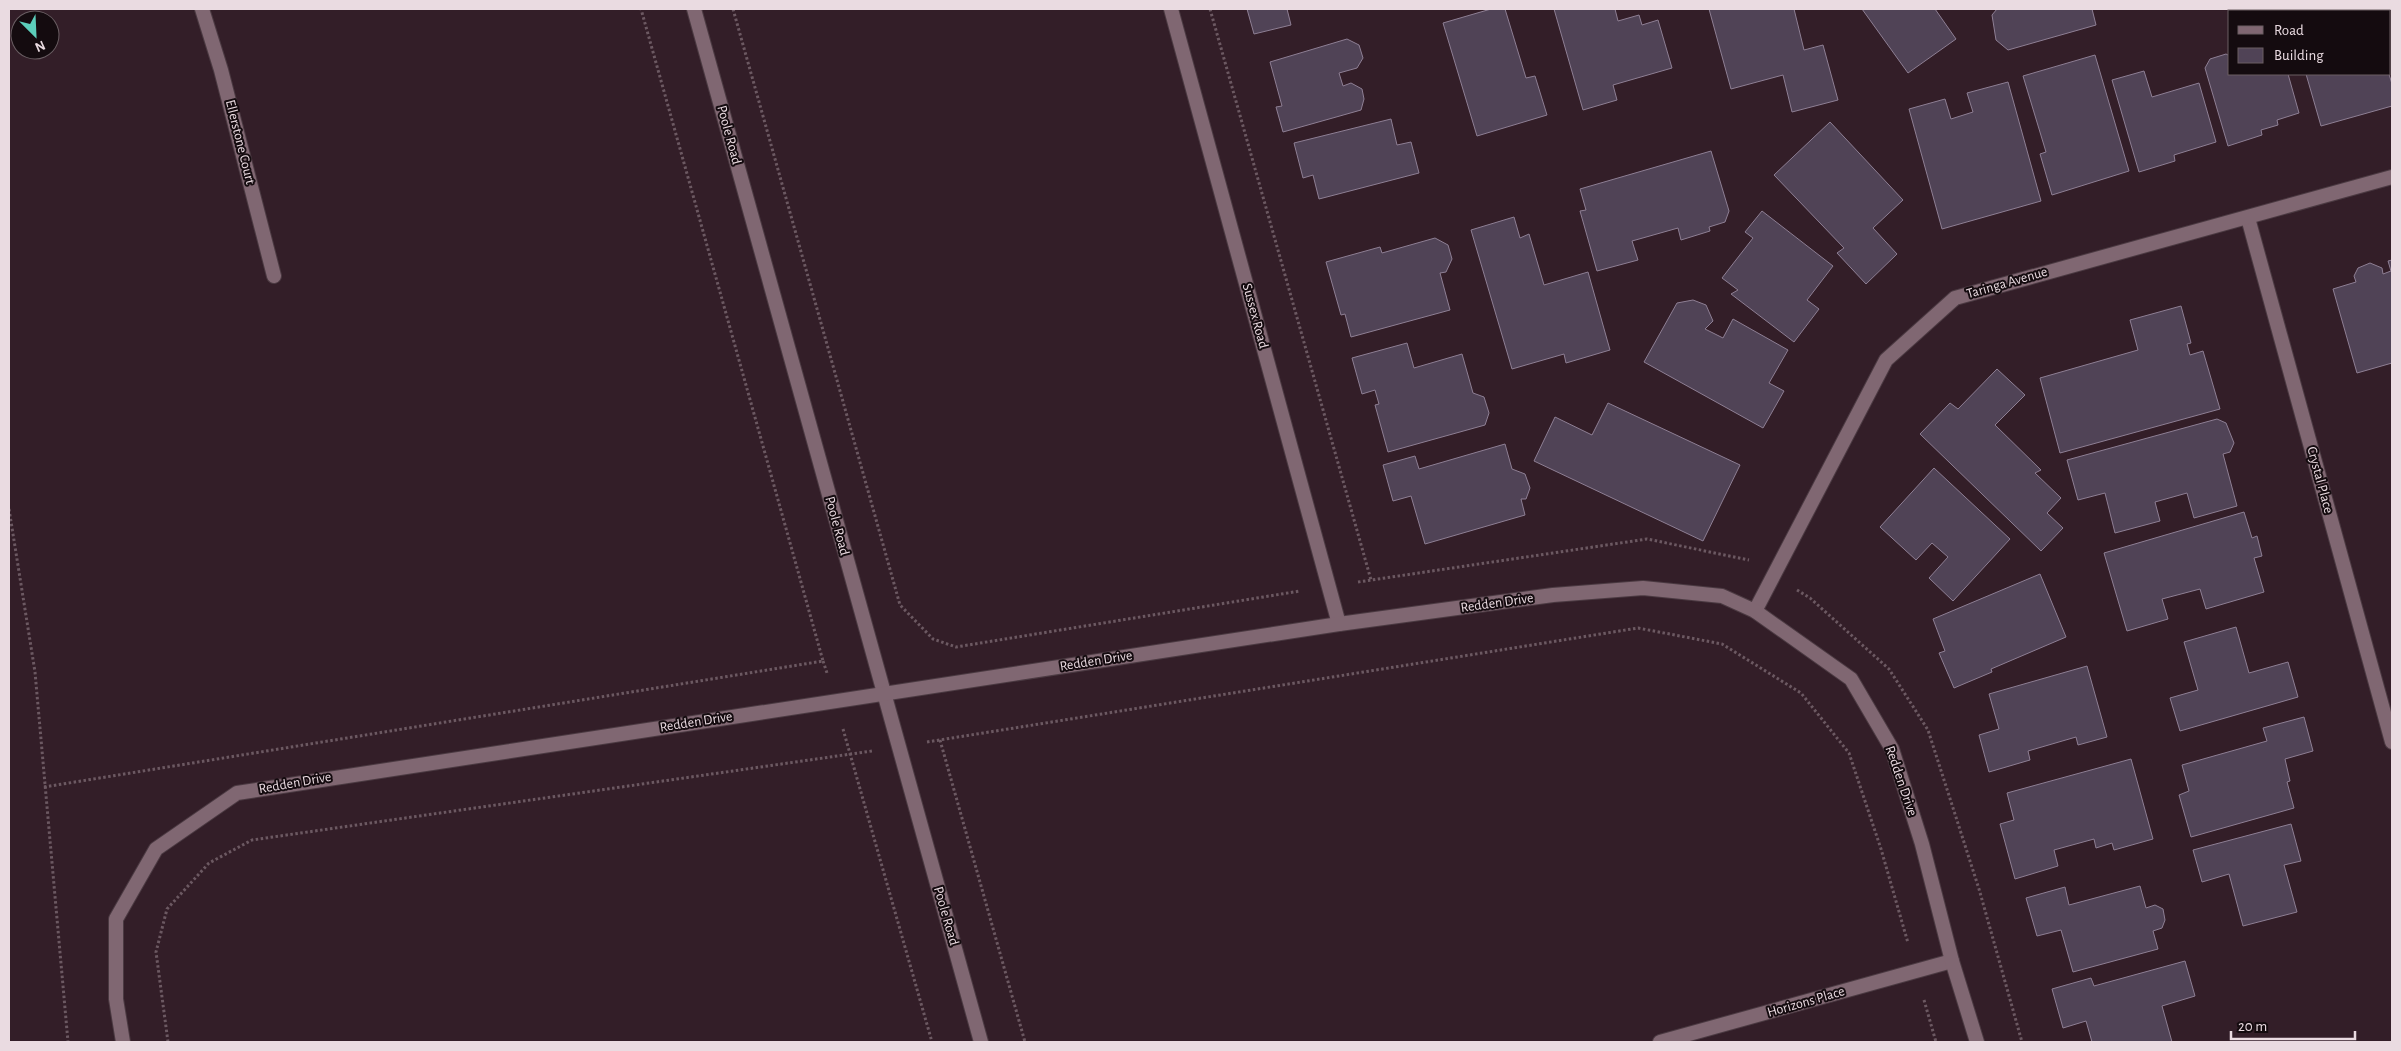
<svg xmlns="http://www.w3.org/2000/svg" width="2401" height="1051" font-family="'Alegreya Sans',sans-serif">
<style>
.building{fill:#504356;stroke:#8e7f94}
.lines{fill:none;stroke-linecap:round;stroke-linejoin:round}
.minor-casing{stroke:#4b3a42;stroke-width:16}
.tertiary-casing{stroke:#4b3a42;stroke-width:16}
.path{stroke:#6c5962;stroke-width:3;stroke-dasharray:2.5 2.5;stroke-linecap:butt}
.minor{stroke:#806772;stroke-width:14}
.tertiary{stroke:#806772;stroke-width:14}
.labels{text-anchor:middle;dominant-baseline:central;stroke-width:4;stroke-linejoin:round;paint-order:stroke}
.street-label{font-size:14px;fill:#eadbe1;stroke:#140b0f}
</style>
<rect width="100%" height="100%" fill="#331e28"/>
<!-- building -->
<g class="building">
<polygon points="1247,9 1287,9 1291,25 1254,34"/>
<polygon points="1491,9 1505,9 1526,78 1535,76 1547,115 1477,136 1443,23"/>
<polygon points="1554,9 1615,9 1618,21 1639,15 1642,25 1658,20 1672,68 1613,85 1617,100 1583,110"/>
<polygon points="1709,9 1794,9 1804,50 1823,45 1838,100 1792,112 1783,75 1731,89"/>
<polygon points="1862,9 1935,9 1956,39 1908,73"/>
<polygon points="1997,9 2092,9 2096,25 2008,50 1996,40 1992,15"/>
<polygon points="2287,9 2351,9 2351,11 2288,11"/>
<polygon points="1347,39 1359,45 1363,58 1357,68 1339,73 1343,86 1351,83 1362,89 1364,99 1361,110 1283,132 1276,107 1282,106 1270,62"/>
<polygon points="2226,54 2230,56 2230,74 2288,74 2299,113 2277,120 2278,125 2261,130 2262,135 2228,146 2205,68 2210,59"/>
<polygon points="2095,55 2129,171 2052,195 2040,154 2046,152 2023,76"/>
<polygon points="2144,71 2152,97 2199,83 2216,142 2174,155 2175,161 2139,172 2112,80"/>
<polygon points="2306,74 2389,74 2392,84 2392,106 2321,126"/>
<polygon points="2008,82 2041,201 1942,229 1909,109 1945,99 1951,119 1973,112 1967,93"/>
<polygon points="1391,119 1397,145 1411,142 1419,173 1319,199 1313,175 1303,178 1294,143"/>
<polygon points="1830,122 1903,200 1873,228 1897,254 1866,284 1837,253 1844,248 1774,175"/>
<polygon points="1711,151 1729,211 1725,222 1709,227 1710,231 1681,240 1678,228 1632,241 1638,260 1597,271 1580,211 1586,210 1580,189"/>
<polygon points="1762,211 1833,266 1807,300 1819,309 1794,342 1731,294 1738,290 1722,278 1753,238 1745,232"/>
<polygon points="1514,217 1520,238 1529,234 1544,285 1588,272 1610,350 1566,363 1564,354 1512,369 1471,230"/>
<polygon points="1435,238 1448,245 1452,259 1446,272 1440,273 1450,310 1351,337 1345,314 1341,315 1326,262 1380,247 1382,253"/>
<polygon points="2392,260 2392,363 2357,373 2333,289 2356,282 2354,276 2358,268 2370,263 2382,268 2383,274 2391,271 2388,261"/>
<polygon points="1693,300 1706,305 1713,321 1705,329 1723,338 1733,319 1788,350 1769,383 1784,391 1763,428 1644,362 1677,303"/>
<polygon points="2181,306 2191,343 2187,344 2190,355 2203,351 2220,409 2060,453 2040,378 2138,350 2130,320"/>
<polygon points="1407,343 1414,368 1462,354 1473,393 1484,397 1489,413 1485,425 1388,452 1375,405 1379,404 1375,390 1362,394 1352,358"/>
<polygon points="1997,369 2025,395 1995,425 2041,470 2035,473 2061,498 2047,513 2063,528 2041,551 1920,434 1950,403 1958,409"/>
<polygon points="1608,403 1740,465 1703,541 1534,461 1555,417 1592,435"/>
<polygon points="2217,419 2226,423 2234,443 2230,452 2223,454 2237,506 2194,518 2187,493 2155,502 2160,521 2115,533 2105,493 2078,500 2067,460"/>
<polygon points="1505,444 1512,469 1525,474 1530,488 1526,499 1521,499 1525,515 1425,544 1411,496 1393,501 1383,465 1415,456 1419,469"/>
<polygon points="1934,468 2010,539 1953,601 1929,578 1948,557 1932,543 1916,560 1880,527"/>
<polygon points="2244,512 2252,538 2257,536 2262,556 2254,558 2264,592 2206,609 2200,589 2162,599 2168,619 2127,631 2104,553"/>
<polygon points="2040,574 2066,637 1991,669 1992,672 1954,688 1939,653 1945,651 1933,619"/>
<polygon points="2236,627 2249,673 2288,662 2298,697 2180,731 2170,698 2198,690 2184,642"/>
<polygon points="2087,666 2107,737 2078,745 2076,737 2028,751 2030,760 1989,772 1979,735 1999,729 1989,694"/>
<polygon points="2304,717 2313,751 2285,759 2290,781 2287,782 2294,808 2191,837 2179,795 2189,791 2182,765 2267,741 2263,728"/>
<polygon points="2131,759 2153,839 2114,850 2112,843 2096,848 2094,839 2054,850 2058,866 2015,879 2000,824 2014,820 2007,793"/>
<polygon points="2291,824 2301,861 2284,865 2297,912 2243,926 2229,874 2202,882 2193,850"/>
<polygon points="2140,886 2146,908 2155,905 2163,909 2165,920 2162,928 2153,931 2158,949 2073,972 2061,930 2037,936 2026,898 2065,887 2069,905"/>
<polygon points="2185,961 2195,996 2162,1006 2172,1042 2092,1042 2086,1021 2063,1028 2052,989 2091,978 2094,986"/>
</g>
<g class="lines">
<!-- minor casing -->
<g class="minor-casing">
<g id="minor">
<polyline points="202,9 221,70 274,276"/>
<polyline points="694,9 981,1042"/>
<polyline points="1171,9 1339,624"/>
<polyline points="2248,218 2392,742"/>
<polyline points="1755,611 1886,360 1955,298 2392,177"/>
<polyline points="1660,1042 1952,961"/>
</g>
</g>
<!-- tertiary casing -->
<g class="tertiary-casing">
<polyline id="tertiary" points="123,1042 116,999 116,919 156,849 237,793 1339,624 1553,595 1643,588 1722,596 1755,611 1851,679 1892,749 1922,844 1952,961 1977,1042"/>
</g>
<!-- path -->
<g class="path">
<polyline points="733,9 900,605 933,639 956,647 1300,591"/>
<polyline points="1210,9 1371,580"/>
<polyline points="9,509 35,672 68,1042"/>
<polyline points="1358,582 1647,539 1749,560"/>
<polyline points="1797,590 1810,598 1889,669 1928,730 1979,889 2022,1042"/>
<polyline points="823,661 827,673"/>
<polyline points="843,729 932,1042"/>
<polyline points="940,740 1025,1042"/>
<polyline points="927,742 1638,628 1722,644 1801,693 1849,753 1881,849 1908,943"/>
<polyline points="44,787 823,661 641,9"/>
<polyline points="1924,1000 1936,1042"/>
<polyline points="168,1042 156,952 167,909 209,863 252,840 872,751"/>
</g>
<!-- minor -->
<use href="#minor" class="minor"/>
<!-- tertiary -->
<use href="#tertiary" class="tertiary"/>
</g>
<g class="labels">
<!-- street labels -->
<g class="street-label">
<text transform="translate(729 135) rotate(75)">Poole Road</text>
<text transform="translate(240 142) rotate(76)">Ellerstone Court</text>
<text transform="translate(2007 283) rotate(-16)">Taringa Avenue</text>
<text transform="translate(1255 316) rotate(75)">Sussex Road</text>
<text transform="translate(2320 480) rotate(75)">Crystal Place</text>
<text transform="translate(837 526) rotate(75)">Poole Road</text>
<text transform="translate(1497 603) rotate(-8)">Redden Drive</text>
<text transform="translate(1096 661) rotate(-9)">Redden Drive</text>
<text transform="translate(696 722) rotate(-9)">Redden Drive</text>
<text transform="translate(1901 781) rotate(71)">Redden Drive</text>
<text transform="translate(295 783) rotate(-10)">Redden Drive</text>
<text transform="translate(946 916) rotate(74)">Poole Road</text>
<text transform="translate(1806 1002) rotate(-16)">Horizons Place</text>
</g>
</g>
<!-- border -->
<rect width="2401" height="1051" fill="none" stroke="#eadbe1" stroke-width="20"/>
<!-- legend -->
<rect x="2228" y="10" width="162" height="65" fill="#140b0f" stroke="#6a5e63"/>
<rect x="2238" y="26" width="25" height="8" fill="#806772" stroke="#6a5e63"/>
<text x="2274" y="35" font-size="15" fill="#eadbe1">Road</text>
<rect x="2238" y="48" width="25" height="15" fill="#504356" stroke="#6a5e63"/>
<text x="2274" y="60" font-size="15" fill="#eadbe1">Building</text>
<!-- north arrow -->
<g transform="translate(35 35) rotate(156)"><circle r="24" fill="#140b0f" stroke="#6a5e63"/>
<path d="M0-4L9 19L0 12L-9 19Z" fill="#5ccebb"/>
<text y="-8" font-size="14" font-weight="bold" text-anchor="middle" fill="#eadbe1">N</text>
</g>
<!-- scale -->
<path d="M2231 1031v8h124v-8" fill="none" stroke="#eadbe1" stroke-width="2.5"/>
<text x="2238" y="1031" font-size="15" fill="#eadbe1" stroke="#140b0f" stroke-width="4" paint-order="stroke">20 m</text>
</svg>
